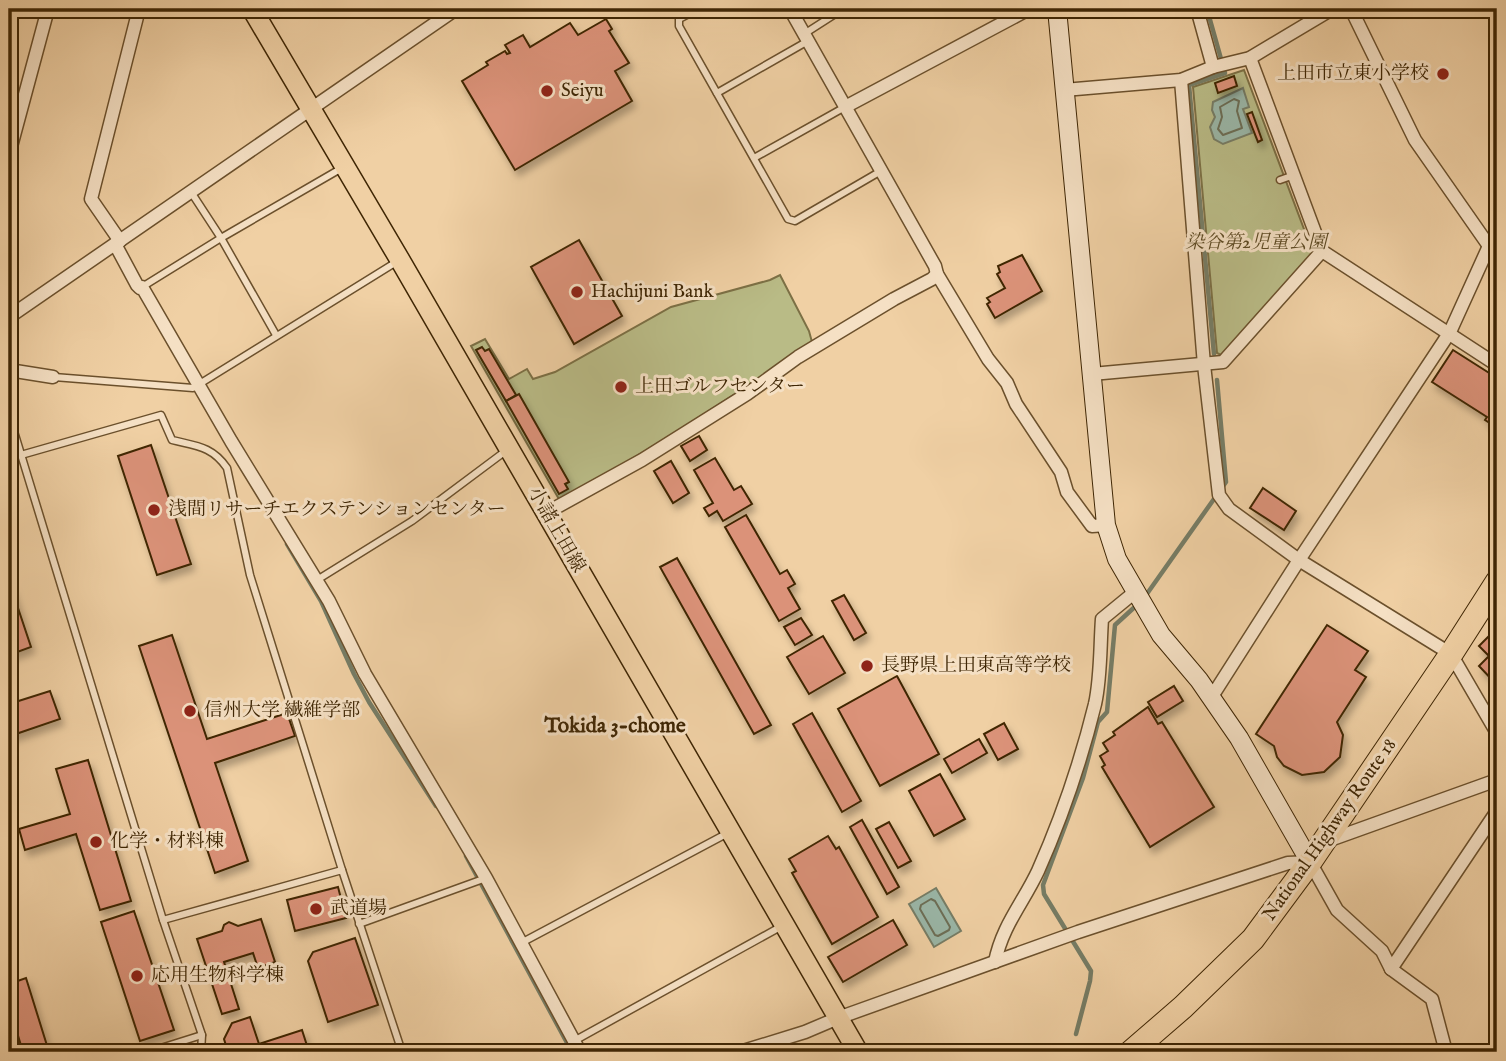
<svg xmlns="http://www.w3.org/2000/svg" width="1506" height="1061" font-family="'IM FELL English','Noto Serif JP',serif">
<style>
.green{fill:#b9bb86;stroke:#7c7045;stroke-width:2}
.water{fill:#9ab7a8;stroke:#767d66;stroke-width:2}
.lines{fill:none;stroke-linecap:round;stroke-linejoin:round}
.shore{stroke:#6c6e56;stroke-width:2}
.stream{stroke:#767d66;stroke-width:4.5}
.building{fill:#db9279;stroke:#3f2604;stroke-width:2;filter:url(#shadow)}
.lane-casing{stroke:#6b502c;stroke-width:9}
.street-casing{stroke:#6b502c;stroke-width:15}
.secondary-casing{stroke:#3f2604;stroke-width:20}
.primary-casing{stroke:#3f2604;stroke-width:22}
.highway-casing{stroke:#3f2604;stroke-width:25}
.lane{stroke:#f5e0c4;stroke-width:6}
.street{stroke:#f5e0c4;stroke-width:12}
.secondary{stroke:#f5e0c4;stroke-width:18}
.primary{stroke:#f0d0a4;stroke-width:19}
.highway{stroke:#f0d0a4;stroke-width:23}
.poi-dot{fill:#8f2418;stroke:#f5e0c4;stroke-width:2.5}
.labels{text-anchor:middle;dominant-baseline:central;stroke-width:6;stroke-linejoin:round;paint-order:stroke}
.poi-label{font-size:19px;fill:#3f2604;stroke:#f5e0c4;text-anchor:start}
.park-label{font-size:19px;font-style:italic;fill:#5e4b24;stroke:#f5e0c4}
.street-label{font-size:19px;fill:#3f2604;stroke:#f5e0c4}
.neighbourhood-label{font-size:21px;font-weight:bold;fill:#3f2604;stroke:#f5e0c4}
</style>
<defs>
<filter id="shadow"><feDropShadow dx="3.5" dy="6" stdDeviation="3.5" flood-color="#0004"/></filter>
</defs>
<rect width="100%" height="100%" fill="#f0d0a4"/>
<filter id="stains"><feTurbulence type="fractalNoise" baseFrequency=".00286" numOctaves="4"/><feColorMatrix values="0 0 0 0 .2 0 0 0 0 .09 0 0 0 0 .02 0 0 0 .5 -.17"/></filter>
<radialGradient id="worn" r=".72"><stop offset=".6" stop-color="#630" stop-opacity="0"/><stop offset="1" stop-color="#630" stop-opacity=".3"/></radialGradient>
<!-- green -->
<g class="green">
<polygon points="1244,70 1313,253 1223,356 1217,353 1193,87"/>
<path d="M780,275L809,331L812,342C730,399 647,452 560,501L471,346L485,339L509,379L527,369L533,379L555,372L671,307L770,280Z"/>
</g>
<!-- water -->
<g class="water">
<polygon points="1243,88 1249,107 1243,109 1252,133 1223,144 1214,139 1210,127 1215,117 1212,110 1213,102"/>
<polygon points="936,888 961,931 934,947 909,904"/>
</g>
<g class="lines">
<!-- shore -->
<g class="shore">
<polygon points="1234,99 1239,101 1237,111 1242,128 1223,135 1218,129 1222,117 1220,107"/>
<polygon points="931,899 935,901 950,927 949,930 938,936 935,935 920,909 921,905"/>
</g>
<!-- stream -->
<g class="stream">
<polyline points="1207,9 1225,73 1189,85 1214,354"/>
<polyline points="287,544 321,601 354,674 369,702 436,806"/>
<polyline points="1144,598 1226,482 1217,380"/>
<polyline points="466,856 572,1052"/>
<polyline points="1076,1034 1090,981 1091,971 1044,894 1043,885 1083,778 1098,722 1107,712 1115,625 1138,604"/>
</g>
</g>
<!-- building -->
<g class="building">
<polygon points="606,19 612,29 609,31 629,63 615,71 632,101 515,170 462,81 488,65 486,62 505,51 507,54 510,53 505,45 523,35 530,47 570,23 578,35"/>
<polygon points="1234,76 1237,86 1218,93 1215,83"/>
<polygon points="1252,112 1262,140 1258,142 1247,114"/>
<polygon points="579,240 622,316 574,344 531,267"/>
<polygon points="1022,255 1042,291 995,318 987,304 990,302 987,298 1005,288 997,274 1000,272 998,266"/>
<polygon points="482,347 485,351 489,349 516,395 506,401 476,350"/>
<polygon points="1453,350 1497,378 1496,427 1485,420 1487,417 1432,382"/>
<polygon points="519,394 569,482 565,484 568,489 559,494 506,401"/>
<polygon points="699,436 707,450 690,461 681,446"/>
<polygon points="151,445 191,564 157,575 118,456"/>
<polygon points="715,458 734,490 741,486 752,504 723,521 717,511 709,516 704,508 713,503 694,470"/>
<polygon points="671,461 689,493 673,503 654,471"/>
<polygon points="1263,488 1296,511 1284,530 1250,508"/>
<polygon points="746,515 780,574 787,570 795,584 788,588 800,609 779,621 725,527"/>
<polygon points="677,558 771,725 754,734 660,567"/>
<polygon points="11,587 31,647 9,655 9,588"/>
<polygon points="844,595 866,633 854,640 832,601"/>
<polygon points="801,618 812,635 795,645 784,627"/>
<polygon points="1327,625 1368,651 1355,670 1366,677 1337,722 1343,735 1340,757 1324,772 1302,775 1284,766 1277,757 1274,746 1256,734"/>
<polygon points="1497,628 1497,683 1496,684 1479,666 1489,656 1479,646"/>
<polygon points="172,635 207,739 287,713 295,736 215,763 248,861 215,873 139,646"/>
<polygon points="823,636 845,673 809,694 787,657"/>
<polygon points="897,676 939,754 880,786 838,709"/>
<polygon points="1174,686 1183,701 1157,717 1148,702"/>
<polygon points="50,691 60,719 10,736 9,704"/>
<polygon points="1148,707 1158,724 1162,722 1214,807 1150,847 1102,767 1105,765 1100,756 1108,751 1103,743 1115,735 1113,732"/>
<polygon points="812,713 861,801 842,812 793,724"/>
<polygon points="1004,723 1018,749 998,760 984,734"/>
<polygon points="979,739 987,753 952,773 944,759"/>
<polygon points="88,760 131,901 100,910 76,834 25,850 19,829 70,814 56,769"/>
<polygon points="940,774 965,819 934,836 909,791"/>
<polygon points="862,820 899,887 887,894 850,827"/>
<polygon points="889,822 911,861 898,868 876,829"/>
<polygon points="828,836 836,849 839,847 878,917 832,944 792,873 796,871 789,859"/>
<polygon points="338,887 346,918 295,931 287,900"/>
<polygon points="134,911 174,1030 140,1041 101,922"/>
<polygon points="261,919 275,962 258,968 253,953 224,962 239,1009 222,1014 197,939 222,931 224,925 229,922 238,926"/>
<polygon points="893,920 907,945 843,982 828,957"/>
<polygon points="355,938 378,1005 328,1022 308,961 313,952"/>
<polygon points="26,978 49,1052 23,1052 9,1006 9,984"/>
<polygon points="250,1017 259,1044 302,1030 309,1052 228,1052 224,1039 232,1023"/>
</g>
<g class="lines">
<!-- lane casing -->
<g class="lane-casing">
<g id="lane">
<polyline points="698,9 679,19 679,26 788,219 795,221 881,171"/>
<polyline points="804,34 843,9"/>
<polyline points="717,93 808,41"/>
<polyline points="754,158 845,107"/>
<polyline points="1280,180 1294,175"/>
<polyline points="191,192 221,238 276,335"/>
<polyline points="142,287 221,238 342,168"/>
<polyline points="54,377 193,388 398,261"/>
<polyline points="9,415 163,920 202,1035 201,1052"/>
<path d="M21,455L161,415L172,440C196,446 212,446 227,468L250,575L342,870"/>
<polyline points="317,580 412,521 507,450"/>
<polyline points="163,920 342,870 402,1052"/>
<polyline points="359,924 486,878"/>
<polyline points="521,943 728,833"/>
<polyline points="574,1041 782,926"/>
<polyline points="148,1052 202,1035"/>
</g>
</g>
<!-- street casing -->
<g class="street-casing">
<g id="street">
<polyline points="790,9 935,266 937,274 988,359 1007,383 1016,404 1061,472 1067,492 1092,526 1106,525"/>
<polyline points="1197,9 1213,67"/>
<polyline points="1351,9 1415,140 1489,246"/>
<polyline points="1250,58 1322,251 1497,365"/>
<polyline points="1181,80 1204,365 1219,495 1229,509 1299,560 1451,654 1497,733"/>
<polyline points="1064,90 1181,80 1213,67 1250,58 1332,9"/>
<polyline points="845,107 1029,9"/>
<polyline points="9,154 48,9"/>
<polyline points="120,241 91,199 139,9"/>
<polyline points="115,244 137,285 140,288 142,287 231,441 329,601 365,674 486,878 580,1052"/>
<polyline points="9,317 456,9"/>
<polyline points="9,370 53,377"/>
<polyline points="1092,374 1223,362 1322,251"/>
<polyline points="546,513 642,460 747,394 798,357 894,299 932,279 937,274"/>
<polyline points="1211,698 1299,560 1450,332 1489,246 1497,234"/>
<polyline points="1327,841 1497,780"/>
<path d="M995,962C1002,926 1023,903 1038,871C1062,817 1081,761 1095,704C1101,677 1100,646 1102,619L1135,592"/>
<polyline points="1391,969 1497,811"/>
<polyline points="740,1052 805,1032 838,1018 1078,932 1288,863 1310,862 1337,910 1382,951 1391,969 1432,999 1446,1052"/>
</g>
</g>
<!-- secondary casing -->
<g class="secondary-casing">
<polyline id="secondary" points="1057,9 1106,525 1117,559 1161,635 1199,680 1239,738 1310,862"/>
</g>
<!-- primary casing -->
<g class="primary-casing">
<polyline id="primary" points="252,9 400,260 858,1052"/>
</g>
<!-- highway casing -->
<g class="highway-casing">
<polyline id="highway" points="1131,1052 1183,1007 1253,939 1310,862 1451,654 1497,582"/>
</g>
<!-- lane -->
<use href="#lane" class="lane"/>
<!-- street -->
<use href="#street" class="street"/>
<!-- secondary -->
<use href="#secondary" class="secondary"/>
<!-- primary -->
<use href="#primary" class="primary"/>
<!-- highway -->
<use href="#highway" class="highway"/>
</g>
<!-- markers -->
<g class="poi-dot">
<circle cx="1443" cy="74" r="7"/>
<circle cx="547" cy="91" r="7"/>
<circle cx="577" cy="292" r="7"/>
<circle cx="621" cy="387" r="7"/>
<circle cx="154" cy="510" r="7"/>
<circle cx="867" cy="666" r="7"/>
<circle cx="190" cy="711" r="7"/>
<circle cx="96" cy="842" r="7"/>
<circle cx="316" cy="909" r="7"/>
<circle cx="137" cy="976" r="7"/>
</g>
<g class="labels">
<!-- poi labels -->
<g class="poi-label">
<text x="1429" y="74" text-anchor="end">上田市立東小学校</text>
<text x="561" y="91">Seiyu</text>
<text x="591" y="292">Hachijuni Bank</text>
<text x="635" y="387">上田ゴルフセンター</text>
<text x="168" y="510">浅間リサーチエクステンションセンター</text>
<text x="881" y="666">長野県上田東高等学校</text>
<text x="204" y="711">信州大学 繊維学部</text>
<text x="110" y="842">化学・材料棟</text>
<text x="330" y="909">武道場</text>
<text x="151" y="976">応用生物科学棟</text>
</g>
<!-- park labels -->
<g class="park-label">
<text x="1256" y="243">染谷第2児童公園</text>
</g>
<!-- street labels -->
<g class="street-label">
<text transform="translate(556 530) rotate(60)">小諸上田線</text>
<text transform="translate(1330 830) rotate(-55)">National Highway Route 18</text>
</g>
<!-- neighbourhood labels -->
<g class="neighbourhood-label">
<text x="615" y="726">Tokida 3-chome</text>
</g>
</g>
<!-- margin -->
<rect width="1506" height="1061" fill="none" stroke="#f0d0a4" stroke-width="35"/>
<rect x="10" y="10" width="1485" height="1040" fill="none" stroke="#3f2604" stroke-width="3.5"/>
<rect x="18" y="18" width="1471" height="1026" fill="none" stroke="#3f2604" stroke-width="2"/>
<rect width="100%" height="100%" filter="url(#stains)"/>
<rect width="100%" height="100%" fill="url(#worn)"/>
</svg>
